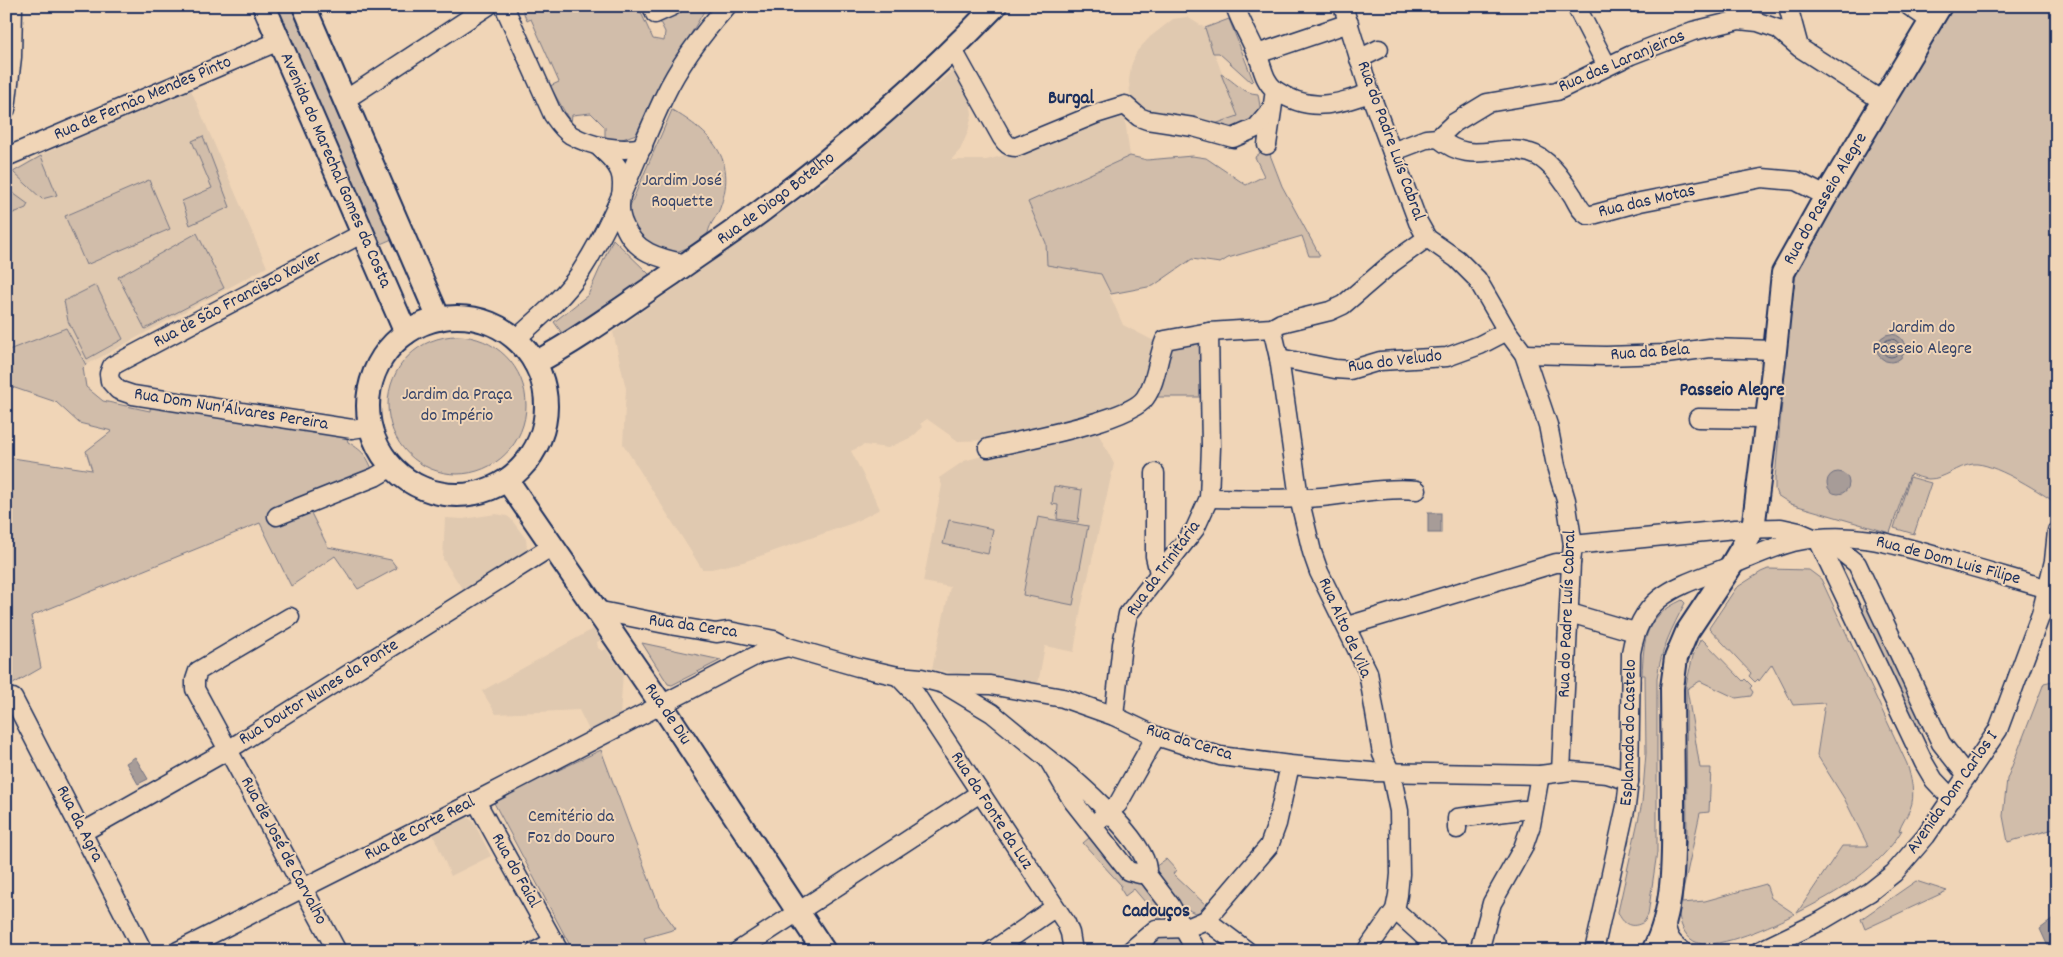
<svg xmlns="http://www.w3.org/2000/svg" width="2063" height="957" font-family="Dekko,sans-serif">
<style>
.built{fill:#e0c9b0}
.green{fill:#d1bdaa;stroke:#767684}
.water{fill:#a79c98;stroke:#6f7081}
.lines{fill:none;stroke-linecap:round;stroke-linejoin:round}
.shore{stroke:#535b75;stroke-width:1}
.minor-casing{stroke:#1b2f5e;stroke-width:21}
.major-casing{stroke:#1b2f5e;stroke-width:26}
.minor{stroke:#f0d5b7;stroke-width:18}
.major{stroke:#f0d5b7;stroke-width:22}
.labels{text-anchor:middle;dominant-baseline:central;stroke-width:4;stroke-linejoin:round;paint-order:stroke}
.street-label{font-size:18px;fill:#1b2f5e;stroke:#f0d5b7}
.park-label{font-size:18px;fill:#364469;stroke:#f0d5b7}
.neighbourhood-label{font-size:19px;font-weight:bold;fill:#1b2f5e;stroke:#f0d5b7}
</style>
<rect width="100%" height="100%" fill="#f0d5b7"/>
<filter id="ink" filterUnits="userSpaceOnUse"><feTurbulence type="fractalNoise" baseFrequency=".02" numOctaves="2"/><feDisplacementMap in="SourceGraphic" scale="10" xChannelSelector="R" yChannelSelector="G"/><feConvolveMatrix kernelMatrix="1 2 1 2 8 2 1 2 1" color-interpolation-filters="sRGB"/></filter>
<g filter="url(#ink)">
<!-- built -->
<g class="built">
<polygon points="1187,17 1205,28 1238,116 1206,127 1137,109 1130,93 1129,81 1131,66 1137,51 1150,37 1173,19"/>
<polygon points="954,69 970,99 972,114 968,132 960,150 951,160 986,160 1002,156 1121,108 1124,112 1130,156 1028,202 1046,243 1047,265 1101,274 1123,325 1156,342 1135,399 1074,419 992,440 958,441 927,419 920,424 923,427 912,437 888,448 864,445 851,451 880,509 853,523 743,562 711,569 702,569 623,444 626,389 613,332 822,184"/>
<polygon points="191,90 267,267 86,365 66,328 6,351 6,183 13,172 31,160 60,146"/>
<polygon points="1094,425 1114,464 1081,608 1074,652 1045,646 1037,689 932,669 950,587 923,582 942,485 939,478 964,461"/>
<polygon points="496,514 507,516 511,519 526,539 527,548 525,552 463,590 443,559 445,518 463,519"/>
<polygon points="593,629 601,640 597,642 598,648 602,651 606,649 623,673 620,716 590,732 579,710 496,714 482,691"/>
<polygon points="465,816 473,821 491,856 451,876 432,832"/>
</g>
<!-- green -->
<g class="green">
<polygon points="271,6 298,6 392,239 376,246"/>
<polygon points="521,6 638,6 653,39 664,41 665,32 658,18 682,6 707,6 654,98 636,134 620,140 605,138 605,127 591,113 572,115 571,123 550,86 559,82 531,19 527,21"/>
<path d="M1954,6H2057V468L2053,501C2037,490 1992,462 1973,464C1957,466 1945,479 1929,479C1923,479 1916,476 1910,474L1890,533L1791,504L1777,495L1775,489V478L1791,305L1796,275L1803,256Z"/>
<polygon points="1229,19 1253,80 1251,82 1219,53 1213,53 1205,28"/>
<path d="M1221,74C1235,81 1241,93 1258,94L1261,112L1236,135L1206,127L1238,116Z"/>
<path d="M672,110C711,133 737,158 721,205C718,216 710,222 708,233L692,246L679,251L668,252L646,245L626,215Z"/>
<polygon points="203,136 230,207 190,225 182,201 212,188 192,141"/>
<polygon points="1262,144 1269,152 1282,186 1320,256 1309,256 1302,236 1228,258 1220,263 1192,259 1153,286 1111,294 1101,274 1047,265 1046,243 1028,202 1130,156 1147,160 1192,156 1206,158 1246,185 1264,176 1255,157 1260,153 1257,146"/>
<polygon points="41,156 57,195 42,199 13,172"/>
<polygon points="149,180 170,229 86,265 65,216"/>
<polygon points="6,188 28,204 26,208 6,216"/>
<polygon points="197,233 224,288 145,329 118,277"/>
<polygon points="613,239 650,275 562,333 554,322 588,295"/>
<polygon points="96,285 123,339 87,359 68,321 64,301"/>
<path d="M66,328L86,365L83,368L86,387L103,401L150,411L151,399L344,428L348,442C366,453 368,458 375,477L307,505L328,547L391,560L397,568L358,589L335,556L291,586L260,523L31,616L41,668L6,688V457L92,470L86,451L112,431L79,423L56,402L6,385V351Z"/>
<circle cx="457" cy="405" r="69"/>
<polygon points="1197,342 1203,349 1204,397 1154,397 1173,344"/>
<polygon points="1910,477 1931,483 1914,534 1894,528"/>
<polygon points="1054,486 1082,490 1078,522 1057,519 1058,505 1052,504"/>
<polygon points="1038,517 1088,526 1073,605 1023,595"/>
<polygon points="949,520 993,529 988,554 943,544"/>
<path d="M1768,569L1809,570L1821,579L1907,764C1911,777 1916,796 1910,809C1907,816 1902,823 1899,831L1902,830C1879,869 1837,893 1797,913L1842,846H1868L1844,798L1817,755L1825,703L1793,705L1772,664L1759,681L1758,679L1755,682L1749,676L1751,673L1709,628L1736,588L1761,572Z"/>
<path d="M1682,600L1685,603C1672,628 1661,649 1657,678V852L1648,915L1644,922C1632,929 1623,925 1618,912L1642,803L1646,753L1645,675H1642C1644,638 1644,618 1682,600Z"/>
<polygon points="1868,604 1924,724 1920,728 1916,727 1862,611 1864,605"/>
<path d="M1702,639L1743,681L1745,679L1752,686L1750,688L1753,692L1751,696L1736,698L1700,681L1687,689L1700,768H1711L1709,812L1700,813L1683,891L1682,903L1705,901L1766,884L1771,898L1795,914C1775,924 1718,950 1698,943C1686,939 1681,927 1679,915L1687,837L1686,685L1693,656L1700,640Z"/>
<polygon points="642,643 721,660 672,685 668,684"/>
<polygon points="2057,680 2057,828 2008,842 2003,816 2007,779 2044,683"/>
<polygon points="601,750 659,906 676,929 644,938 647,947 637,951 616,951 615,947 603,951 573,951 493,801"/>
<polygon points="1089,838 1120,874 1140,882 1164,911 1165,914 1162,917 1157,916 1134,889 1125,896 1120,888 1121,885 1083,843"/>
<path d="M1166,859L1176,870L1173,874L1208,907L1198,914C1178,908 1167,887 1155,871V867Z"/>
<polygon points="1916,881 1947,891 1865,929 1861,919"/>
<polygon points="1169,933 1181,937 1189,951 1138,951 1156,934"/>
</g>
<!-- water -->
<g class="water">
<circle cx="1891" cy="348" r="14"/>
<circle cx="1838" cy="483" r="11"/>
<rect x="1428" y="513" width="13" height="20"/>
<polygon points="135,757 148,779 138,784 126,763"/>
<polygon points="2057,916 2057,951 2050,951 2040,929"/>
</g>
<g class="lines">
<!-- shore -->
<circle class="shore" cx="1891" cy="348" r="9"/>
<!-- minor casing -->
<g class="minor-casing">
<g id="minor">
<path d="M504,6L553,115C558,122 563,130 571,135C592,147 620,152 643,147"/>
<polyline points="652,6 655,14 673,6"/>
<path d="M1235,6C1241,23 1250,38 1257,54C1263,67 1263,80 1275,90L1267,145"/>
<polyline points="1343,6 1370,93 1418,222 1427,238 1457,259 1477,279 1507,331 1524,354 1548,425 1556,466 1566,500 1573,545 1571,563 1561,772"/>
<polyline points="1576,6 1607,66"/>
<polyline points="1788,6 1799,47"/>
<polyline points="1909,6 1931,21"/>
<path d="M953,50L1002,138C1006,144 1009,147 1016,147L1096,114L1125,105L1139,117L1147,120L1193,127L1233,138L1256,128L1271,110"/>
<polyline points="1257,54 1349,23"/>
<polyline points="1359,59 1379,49"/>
<path d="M1275,90C1309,113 1334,105 1370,93"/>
<polyline points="345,100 488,6"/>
<polyline points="6,109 12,57 13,6"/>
<polyline points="1438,138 1454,123 1487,103 1557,91 1631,55 1693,31 1739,20 1758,22 1778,29 1800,48 1884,102"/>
<path d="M1438,138C1473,167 1495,142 1530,153C1549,158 1563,181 1573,196C1577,203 1580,211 1587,215H1592L1640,202L1762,178L1796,181L1826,196"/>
<path d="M598,146C606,154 616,161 620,172C625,184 620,195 620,207C620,213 621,219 624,225C635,253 659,258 686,264"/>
<polyline points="1392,152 1426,139 1438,138"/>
<polyline points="6,157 279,41"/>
<polyline points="363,233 112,366 109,374 110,381 118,390 133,395 352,429 371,426"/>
<polyline points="1272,328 1279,358 1299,498 1312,552 1319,572 1368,672 1382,754 1391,773 1399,811 1400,874 1398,895 1395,910 1366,951"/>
<path d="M516,339C539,318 563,298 580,273C616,218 636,156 664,97C679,65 703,33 727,6"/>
<polyline points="1524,354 1606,356 1666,354 1710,348 1775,350"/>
<polyline points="1279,358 1335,369 1350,370 1380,361 1447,357 1480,345 1507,331"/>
<polyline points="1698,418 1766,419"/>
<path d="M988,448C1017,441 1130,421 1145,398C1157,381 1157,359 1165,340L1209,332L1272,328L1281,323L1330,311L1343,305L1392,263L1427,238"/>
<polyline points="1155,473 1155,556 1159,573"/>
<path d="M1209,498C1247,499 1284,500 1321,497C1353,494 1385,487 1417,490"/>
<polyline points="277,516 375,477 392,467"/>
<polyline points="1818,540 1924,763 1934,780 1952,799"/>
<polyline points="1573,545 1735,529 1781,528 1799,532 1837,548 1857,564 1941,743 1967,776"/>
<polyline points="596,610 675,626 716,633 729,631 774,640 788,647 858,667 898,676 921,678 944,684 990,685 1063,698 1114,716 1156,736 1220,756 1290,765 1372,772 1540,775 1571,771 1607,774 1629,781"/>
<polyline points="1570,613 1635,632"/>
<polyline points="290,617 198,671 195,680 195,689 337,951"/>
<polyline points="1347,626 1556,563 1571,563"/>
<polyline points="898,676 916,695 1066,923 1070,933 1073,951"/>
<polyline points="944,684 992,713 1048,759"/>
<polyline points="13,698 143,951"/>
<polyline points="1114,716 1122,644 1128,614 1195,529 1209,498 1211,447 1209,332"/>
<path d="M1048,759C1073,777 1145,839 1147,869L1145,872L1140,874L1128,871L1072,800Z"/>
<polyline points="476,801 559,951"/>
<polyline points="1100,819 1118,804 1156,736"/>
<polyline points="1457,829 1457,818 1522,810 1533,810"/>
<polyline points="83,832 228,750 551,547"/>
<polyline points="1145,872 1171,906 1196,951"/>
<polyline points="1395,910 1440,951"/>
<path d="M1666,918C1665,933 1670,943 1683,951"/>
<polyline points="1206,920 1269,846 1277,824 1290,765"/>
<polyline points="178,951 476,801 759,654 788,647"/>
<polyline points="536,951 554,941"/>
<polyline points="738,951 980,793"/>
<polyline points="992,951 1054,908"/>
<polyline points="1130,951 1156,929 1187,928 1206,920 1247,951"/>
<polyline points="1479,951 1492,903 1523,848 1531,825 1540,775"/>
<path id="s1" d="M1594,951L1626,806L1629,781L1631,653C1640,600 1669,589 1715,572C1741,562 1766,549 1793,542C1851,529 1896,544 1950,560C1982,570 2015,579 2048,589"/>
<polyline points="1759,951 1821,921 1870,892 1894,873 1926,836 1998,730 2041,614 2054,561 2057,531"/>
</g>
</g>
<!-- major casing -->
<g class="major-casing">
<g id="major">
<path id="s2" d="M264,6L406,333"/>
<polyline points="304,6 439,319"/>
<circle cx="457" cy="406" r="89"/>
<path id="s3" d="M535,363C584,337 627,304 672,274C704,251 737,230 768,206C849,146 925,79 995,6"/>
<path id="s4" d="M507,480L661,704L824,951"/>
<path id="s5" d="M1653,951C1677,906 1673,846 1673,796C1673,760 1672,724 1672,688L1676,658L1687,632L1731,566L1753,529L1773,370L1783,273L1826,196L1940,6"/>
</g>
</g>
<!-- minor -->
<use href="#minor" class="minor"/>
<!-- major -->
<use href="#major" class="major"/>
</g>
</g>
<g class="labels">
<!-- street labels -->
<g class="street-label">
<text transform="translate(1622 62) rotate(-23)">Rua das Laranjeiras</text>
<text transform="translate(143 99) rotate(-23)">Rua de Fernão Mendes Pinto</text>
<text transform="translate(1390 141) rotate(70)">Rua do Padre Luís Cabral</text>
<text stroke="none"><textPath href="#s2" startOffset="179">Avenida do Marechal Gomes da Costa</textPath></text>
<text stroke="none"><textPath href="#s3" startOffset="292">Rua de Diogo Botelho</textPath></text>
<text stroke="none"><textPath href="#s5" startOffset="790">Rua do Passeio Alegre</textPath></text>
<text transform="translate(1647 202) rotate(-13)">Rua das Motas</text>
<text transform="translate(238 300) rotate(-28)">Rua de São Francisco Xavier</text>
<text transform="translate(1650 353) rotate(-4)">Rua da Bela</text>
<text transform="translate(1395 362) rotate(-7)">Rua do Veludo</text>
<text transform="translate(231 410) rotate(9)">Rua Dom Nun'Álvares Pereira</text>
<text transform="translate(1948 561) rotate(15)">Rua de Dom Luis Filipe</text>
<text transform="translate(1164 569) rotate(-54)">Rua da Trinitária</text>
<text transform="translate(1568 614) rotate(-88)">Rua do Padre Luís Cabral</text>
<text transform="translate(693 627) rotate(8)">Rua da Cerca</text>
<text transform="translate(1344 628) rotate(66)">Rua Alto de Vila</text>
<text transform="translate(319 693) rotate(-32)">Rua Doutor Nunes da Ponte</text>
<text stroke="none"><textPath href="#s4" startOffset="284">Rua de Diu</textPath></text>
<text stroke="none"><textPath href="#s1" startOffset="222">Esplanada do Castelo</textPath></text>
<text transform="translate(1189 743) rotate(17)">Rua da Cerca</text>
<text transform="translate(1953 793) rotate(-55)">Avenida Dom Carlos I</text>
<text transform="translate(991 811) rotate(57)">Rua da Fonte da Luz</text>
<text transform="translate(79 824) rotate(63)">Rua da Agra</text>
<text transform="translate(420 829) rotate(-27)">Rua de Corte Real</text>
<text transform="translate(283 851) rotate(62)">Rua de José de Carvalho</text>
<text transform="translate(515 871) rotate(61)">Rua do Faial</text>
</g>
<!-- park labels -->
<g class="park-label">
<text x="682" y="181">Jardim José<tspan x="682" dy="21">Roquette</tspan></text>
<text x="1922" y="328">Jardim do<tspan x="1922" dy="21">Passeio Alegre</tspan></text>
<text x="457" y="395">Jardim da Praça<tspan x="457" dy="21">do Império</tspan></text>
<text x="571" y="817">Cemitério da<tspan x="571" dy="21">Foz do Douro</tspan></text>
</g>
<!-- neighbourhood labels -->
<g class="neighbourhood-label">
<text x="1071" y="99">Burgal</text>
<text x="1732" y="391">Passeio Alegre</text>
<text x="1156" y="912">Cadouços</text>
</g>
</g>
<!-- margin -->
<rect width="2063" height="957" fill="none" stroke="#f0d5b7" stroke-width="25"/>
<rect x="12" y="12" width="2038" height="932" fill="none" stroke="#1b2f5e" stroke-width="2" filter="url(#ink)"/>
</svg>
